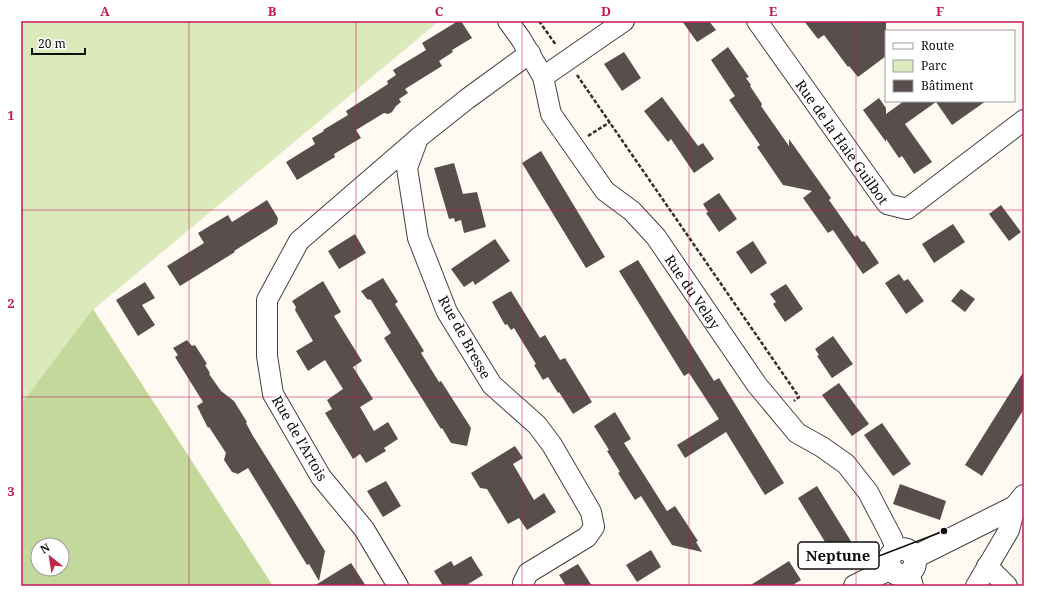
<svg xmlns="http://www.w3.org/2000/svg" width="1045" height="607" font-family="'Noto Serif',serif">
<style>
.green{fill:#dbe9bb}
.forest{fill:#c2d99b;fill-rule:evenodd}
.building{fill:#584e4c}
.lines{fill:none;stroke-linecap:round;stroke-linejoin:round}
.minor-casing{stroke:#424242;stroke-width:22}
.tertiary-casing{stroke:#424242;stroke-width:24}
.path{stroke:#313131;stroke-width:2.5;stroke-dasharray:4 2;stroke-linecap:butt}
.minor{stroke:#fff;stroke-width:20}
.tertiary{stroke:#fff;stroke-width:22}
.grid{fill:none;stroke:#c2185b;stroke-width:1;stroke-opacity:0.55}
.labels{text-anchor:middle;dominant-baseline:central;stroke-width:4;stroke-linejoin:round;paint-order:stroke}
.street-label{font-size:14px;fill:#0f0f0f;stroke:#fff}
.leader{fill:none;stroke:#0f0f0f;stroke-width:1.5}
.callout-dot{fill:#0f0f0f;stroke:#fff;stroke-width:1.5}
.callout{fill:#fff;stroke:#0f0f0f;stroke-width:1.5}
.callout-label{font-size:15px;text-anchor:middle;font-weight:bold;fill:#0f0f0f}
.neatline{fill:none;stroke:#c2185b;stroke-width:1.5}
.grid-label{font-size:13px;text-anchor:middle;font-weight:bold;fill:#c2185b}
</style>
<rect width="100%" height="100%" fill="#fffaf1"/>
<!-- green -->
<polygon class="green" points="21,21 439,21 94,309 21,404"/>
<!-- forest -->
<path class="forest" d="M93,309L273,586H21V404ZM38,545H62V569H38Z"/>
<!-- building -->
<g class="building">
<polygon points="458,21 461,21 472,38 452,50 453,52 439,61 442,66 405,89 408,93 399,99 401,102 396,106 392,112 388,114 384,113 356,130 361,138 334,154 335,157 297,180 286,162 315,144 312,138 324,131 323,130 348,115 346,111 388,84 387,81 396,75 393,70 426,50 422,43"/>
<polygon points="682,21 709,21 716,30 697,42"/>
<polygon points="804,21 886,21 886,56 858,77 849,66 848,67 824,35 818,39"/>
<polygon points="728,47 749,77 746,78 751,85 750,86 762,104 761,106 789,146 789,139 831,198 829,200 855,237 857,235 862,242 864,241 879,263 863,274 833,230 828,233 803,198 812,191 783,185 757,147 760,145 729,100 735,96 711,60"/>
<polygon points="624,52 641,78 622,91 604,64"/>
<polygon points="662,97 698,146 703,143 714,159 694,173 671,139 668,142 644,111"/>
<polygon points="879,98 886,108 886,114 904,101 986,101 952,125 936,102 905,124 932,162 914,174 902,156 899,158 886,139 886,142 863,110"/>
<polygon points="541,151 605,257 586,268 522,163"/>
<polygon points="454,163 463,194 477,192 486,227 464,233 461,220 455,222 454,218 449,219 434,168"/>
<polygon points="719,193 737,219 719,232 706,213 708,212 703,204"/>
<polygon points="267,200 278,218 277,224 234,251 235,252 180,286 167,266 204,243 198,233 228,215 232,222"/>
<polygon points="1001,205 1021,232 1009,241 989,214"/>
<polygon points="953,224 965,242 934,263 922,244"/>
<polygon points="355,234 366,253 339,269 328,251"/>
<polygon points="495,239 510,261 475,285 473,281 464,287 451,269"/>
<polygon points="753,241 767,263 751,274 736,252"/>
<polygon points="638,260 714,381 719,378 784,483 765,495 726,432 685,458 677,445 719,419 689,373 684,376 619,271"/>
<polygon points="899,274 904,281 908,279 924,301 906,314 885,283"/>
<polygon points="383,278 398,302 395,304 424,351 421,353 439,382 441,381 471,428 467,446 451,443 442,428 441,429 384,338 391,333 371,300 367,299 361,291"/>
<polygon points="323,281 341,312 334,316 362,361 353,367 373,399 360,407 374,431 388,422 398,439 384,448 386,451 366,463 360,454 353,459 325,413 332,409 327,400 343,389 325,360 308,371 296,351 313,341 295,310 296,307 292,301"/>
<polygon points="145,282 155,298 142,305 155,325 138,336 116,300"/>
<polygon points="786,284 803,309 785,322 773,304 776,302 770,294"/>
<polygon points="961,289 975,299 965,312 951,301"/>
<polygon points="511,291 540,338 545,335 560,360 565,358 592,402 573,414 559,392 558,393 548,377 543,380 534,365 536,364 514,328 511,330 507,324 505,325 492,302"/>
<polygon points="833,336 853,364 832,378 817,356 819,355 815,349"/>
<polygon points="187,340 192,346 195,345 207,364 205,365 210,373 209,374 221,391 234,401 247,422 246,423 253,436 325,551 319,581 309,564 307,565 248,468 238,474 232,472 224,460 226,453 209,427 208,428 197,406 203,402 175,357 178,355 173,348"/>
<polygon points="1024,371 1024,409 982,476 965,465"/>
<polygon points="839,383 869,424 852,436 822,395"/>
<polygon points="615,412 631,439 624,443 667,511 675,506 698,541 696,542 702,552 672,545 641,496 635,500 618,473 620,472 607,451 609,450 594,426"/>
<polygon points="882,423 911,464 893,476 864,435"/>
<polygon points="515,446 523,458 513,464 534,500 544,493 556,512 527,530 519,518 508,524 487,489 480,488 471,473"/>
<polygon points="386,481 401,506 383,517 367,491"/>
<polygon points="900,484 946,501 940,520 893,504"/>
<polygon points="817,486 857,551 838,563 798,498"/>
<polygon points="651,550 661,567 637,582 626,565"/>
<polygon points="471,556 483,575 465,586 443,586 434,571 451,561 454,566"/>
<polygon points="789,561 801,580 791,586 749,586"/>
<polygon points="351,563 366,586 314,586"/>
<polygon points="578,564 592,586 566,586 559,575"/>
</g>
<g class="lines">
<!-- minor casing -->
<g class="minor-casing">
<g id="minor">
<path id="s1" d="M508,21L521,39L543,77L551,114L605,191L632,211L656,237L757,385L797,433L822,447L846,464L868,492L892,538L896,550"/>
<path id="s2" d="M757,21L887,204L907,209L1024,120"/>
<polyline points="543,77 624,21"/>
<polyline points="987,566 1007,586"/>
<polyline points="909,573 913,586"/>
<polyline points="398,586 364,529 321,477 273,394 267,356 267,300 299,241 416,140"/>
<polyline points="524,586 523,583 528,573 587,537 594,527 591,512 552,445 537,425 492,385 447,312 418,238 407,168 418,138 467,99 530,53"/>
<polyline points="976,586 1009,530 1015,507"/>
</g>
</g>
<!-- tertiary casing -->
<g class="tertiary-casing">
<g id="tertiary">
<circle cx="902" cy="562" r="13"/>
<polyline points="915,557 1015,507 1024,496"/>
<polyline points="855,586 891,568"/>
</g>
</g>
<!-- path -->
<g class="path">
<polyline points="539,21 556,45"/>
<polyline points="577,75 799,397 794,401"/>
<polyline points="588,136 610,122"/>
</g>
<!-- minor -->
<use href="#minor" class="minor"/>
<!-- tertiary -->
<use href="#tertiary" class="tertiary"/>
</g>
<!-- grid -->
<path class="grid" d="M189,21V586M356,21V586M522,21V586M689,21V586M856,21V586M21,210H1024M21,397H1024"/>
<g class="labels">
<!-- street labels -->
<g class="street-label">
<text stroke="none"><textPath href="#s2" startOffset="148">Rue de la Haie Guilbot</textPath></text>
<text stroke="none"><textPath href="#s1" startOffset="333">Rue du Velay</textPath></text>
<text transform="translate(465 337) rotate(61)">Rue de Bresse</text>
<text transform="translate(300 438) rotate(60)">Rue de l'Artois</text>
</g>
</g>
<!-- callouts -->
<path class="leader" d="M944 531L879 556"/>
<circle class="callout-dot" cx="944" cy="531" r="4"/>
<rect class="callout" x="798" y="542" width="81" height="27" rx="4"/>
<g class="callout-label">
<text x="838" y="561">Neptune</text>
</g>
<!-- border -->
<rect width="1045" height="607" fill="none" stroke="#ffffff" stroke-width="44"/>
<!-- legend -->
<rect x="885" y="30" width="130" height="72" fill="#ffffff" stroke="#9f9f9f"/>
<rect x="893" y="43" width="20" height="6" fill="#ffffff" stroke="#9f9f9f"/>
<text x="921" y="50" font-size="12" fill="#0f0f0f">Route</text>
<rect x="893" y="60" width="20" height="12" fill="#dbe9bb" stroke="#9f9f9f"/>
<text x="921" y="70" font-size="12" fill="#0f0f0f">Parc</text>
<rect x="893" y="80" width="20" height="12" fill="#584e4c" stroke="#9f9f9f"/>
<text x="921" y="90" font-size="12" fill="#0f0f0f">Bâtiment</text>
<!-- north arrow -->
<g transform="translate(50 557) rotate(330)"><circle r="19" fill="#ffffff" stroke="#9f9f9f"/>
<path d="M0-3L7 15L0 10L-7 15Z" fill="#bd294a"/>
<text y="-6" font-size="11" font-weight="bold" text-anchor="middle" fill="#0f0f0f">N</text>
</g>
<!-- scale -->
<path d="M32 48v6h53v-6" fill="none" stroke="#0f0f0f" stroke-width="2"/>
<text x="38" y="48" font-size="12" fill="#0f0f0f" stroke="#ffffff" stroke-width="3" paint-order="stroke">20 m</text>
<rect x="22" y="22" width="1001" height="563" class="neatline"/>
<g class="grid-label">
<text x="105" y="16">A</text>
<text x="272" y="16">B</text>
<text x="439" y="16">C</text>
<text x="606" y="16">D</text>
<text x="773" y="16">E</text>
<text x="940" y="16">F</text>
<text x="11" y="120">1</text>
<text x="11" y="308">2</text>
<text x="11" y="496">3</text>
</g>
</svg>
